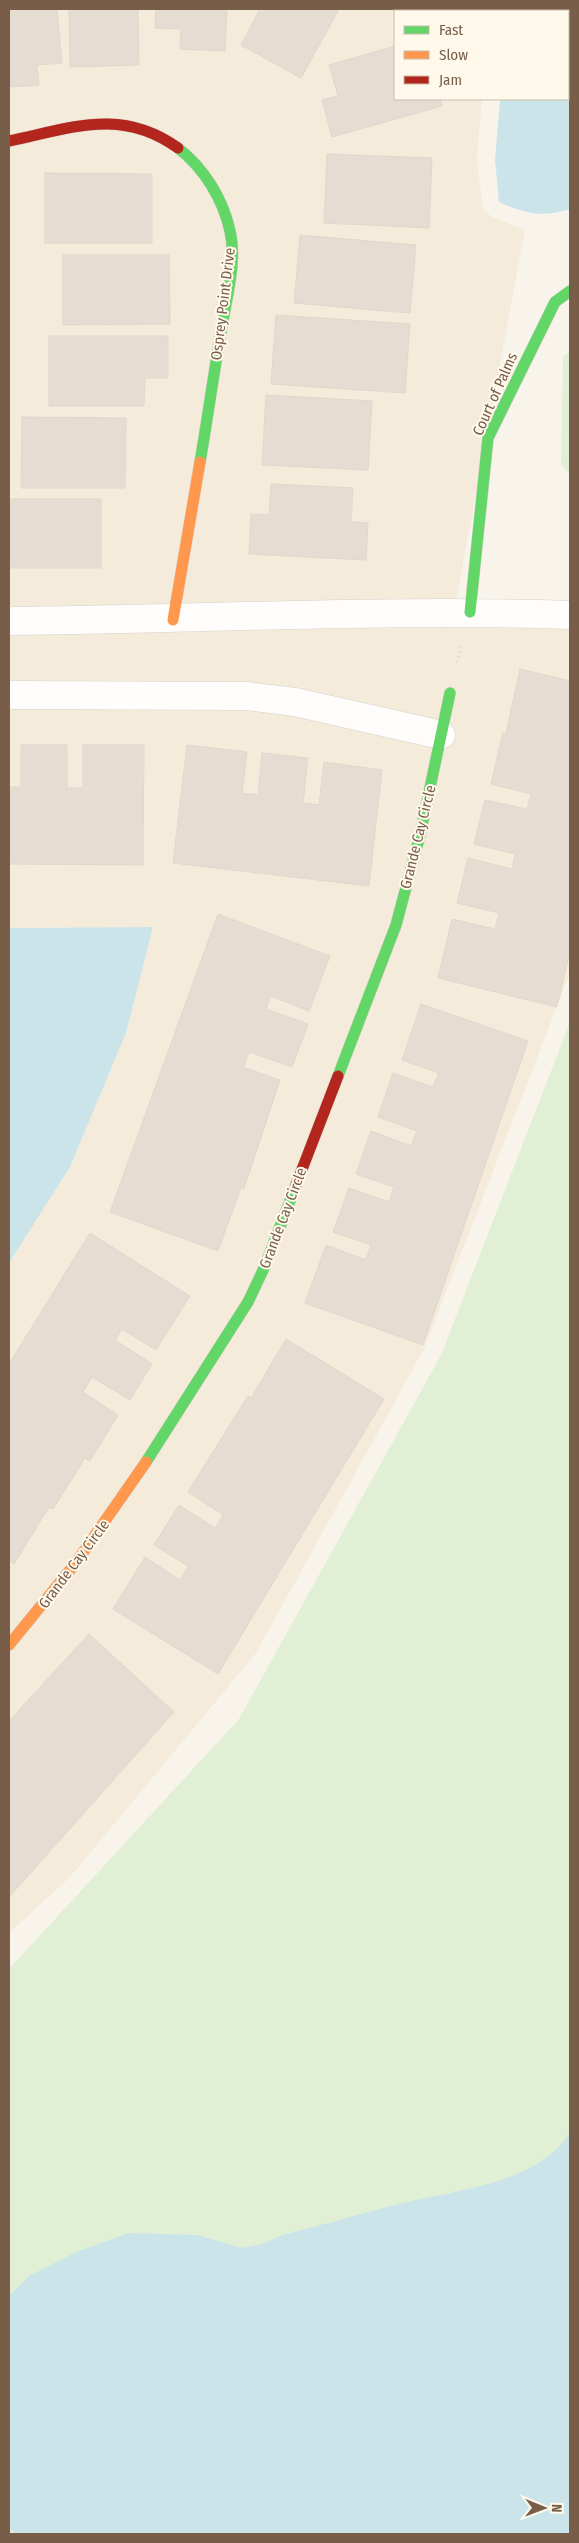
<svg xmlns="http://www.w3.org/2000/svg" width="579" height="2543" font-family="'Fira Sans Condensed',sans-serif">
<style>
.residential{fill:#f4ebdb}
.green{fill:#e1f0d4}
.water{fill:#cbe4ea}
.building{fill:#e5ddd2;stroke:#e1d7cc}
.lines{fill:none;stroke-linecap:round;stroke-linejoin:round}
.street-casing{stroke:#d7d1c9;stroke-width:29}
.fast-casing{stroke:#d7d0c7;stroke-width:12}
.slow-casing{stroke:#d7d0c7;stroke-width:12}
.jam-casing{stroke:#d7d0c7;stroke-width:12}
.path{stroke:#dad4cd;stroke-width:3;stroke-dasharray:1 4;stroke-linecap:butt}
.street{stroke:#fefdfc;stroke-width:28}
.fast{stroke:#63d668;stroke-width:11}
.slow{stroke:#ff974d;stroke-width:11}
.jam{stroke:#b3261e;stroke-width:11}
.labels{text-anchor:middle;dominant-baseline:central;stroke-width:4;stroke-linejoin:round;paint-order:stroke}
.street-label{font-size:15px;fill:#785e48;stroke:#fff9ec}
</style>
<rect width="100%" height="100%" fill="#f8f4eb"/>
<!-- residential -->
<polygon class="residential" points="9,9 490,9 489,11 395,11 395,99 482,99 477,159 483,209 492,217 525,230 452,622 570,623 570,973 424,1349 256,1653 71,1876 9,1933 9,1263 70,1167 126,1033 153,927 9,928"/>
<!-- green -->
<g class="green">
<polygon points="570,351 570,476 561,463 563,357"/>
<polygon points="570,1022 570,2534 9,2534 9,1969 239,1719 441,1355"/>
</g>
<!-- water -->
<g class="water">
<path d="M508,9H570V209C540,218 527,214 499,202L495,160L500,99H568V11H507Z"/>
<polygon points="153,927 126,1033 70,1167 9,1263 9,928"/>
<path d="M570,2132V2534H17L9,2528V2296L29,2276L76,2252L129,2233L197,2235L242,2248L265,2243L282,2235C323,2225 363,2213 403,2203C455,2190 541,2183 570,2132Z"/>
</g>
<!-- building -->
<g class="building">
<polygon points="9,9 57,9 62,63 37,65 39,85 9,87"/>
<polygon points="69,9 138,9 139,65 70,67"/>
<polygon points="156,9 227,9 225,51 180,49 181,29 155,28"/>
<polygon points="260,9 339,9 301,78 241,45"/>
<polygon points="395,46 395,99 440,99 442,106 332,137 322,100 338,96 329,65"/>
<polygon points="327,154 432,158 429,228 324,223"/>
<polygon points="45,173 152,174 152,243 45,243"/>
<polygon points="300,235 416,245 410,313 294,303"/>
<polygon points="63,255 169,255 170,324 63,325"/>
<polygon points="276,315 410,324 405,393 271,384"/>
<polygon points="49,336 168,336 168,378 145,378 144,406 49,406"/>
<polygon points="266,395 372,401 368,470 262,465"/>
<polygon points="22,417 126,418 125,488 21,488"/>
<polygon points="271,484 353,488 351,522 368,523 366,560 249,554 251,514 269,515"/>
<rect x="9" y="499" width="92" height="69"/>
<polygon points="520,669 570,681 570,951 557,1007 438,978 452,919 495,929 499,913 457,903 468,858 512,869 515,854 474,844 485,800 527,809 531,794 491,784 503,733 506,733"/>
<polygon points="21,745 67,745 67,788 83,788 83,745 144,745 143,865 9,864 9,787 21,787"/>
<polygon points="187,745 247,752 242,793 258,795 262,753 308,758 303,803 319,805 324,762 382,770 369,886 173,863"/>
<polygon points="218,914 330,956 309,1011 271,996 266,1009 308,1024 292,1067 249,1052 243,1067 280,1080 244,1189 241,1187 218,1251 110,1212"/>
<polygon points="421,1004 528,1041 423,1345 305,1303 326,1245 366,1260 371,1245 333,1232 349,1188 389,1202 394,1187 356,1174 371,1131 411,1146 417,1131 378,1117 393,1073 433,1087 439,1073 402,1060"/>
<polygon points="90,1233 190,1296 156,1350 122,1329 115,1340 152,1364 130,1400 92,1377 83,1392 118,1415 90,1461 85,1458 53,1509 49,1507 14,1564 9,1561 9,1364"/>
<polygon points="286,1339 384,1399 218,1674 113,1609 145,1557 180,1580 188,1566 154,1545 179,1505 215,1528 223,1515 188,1492 248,1396 251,1398"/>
<polygon points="89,1634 174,1712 9,1897 9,1721"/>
</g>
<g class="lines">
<!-- street casing -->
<g class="street-casing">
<g id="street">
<path d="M9,621C196,619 383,609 570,615"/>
<polyline points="9,695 246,696 295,702 441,735"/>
</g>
</g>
<!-- fast casing -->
<g class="fast-casing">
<g id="fast">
<path d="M178,148C204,168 223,199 230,231C237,261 227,296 222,326C214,371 208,416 200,462"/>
<polyline points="470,612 488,438 555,302 570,291"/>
<polyline points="338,1076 396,925 420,835 450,693"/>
<polyline points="146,1462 248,1302 265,1266 296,1185"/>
</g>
</g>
<!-- slow casing -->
<g class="slow-casing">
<g id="slow">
<polyline points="173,620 200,462"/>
<polyline points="9,1645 75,1564 146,1462"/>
</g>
</g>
<!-- jam casing -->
<g class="jam-casing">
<g id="jam">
<path d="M9,141C72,128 121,107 178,148"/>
<polyline points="296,1185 338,1076"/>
</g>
</g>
<!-- path -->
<polyline class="path" points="457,662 461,646"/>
<!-- street -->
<use href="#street" class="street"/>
<!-- fast -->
<use href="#fast" class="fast"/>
<!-- slow -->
<use href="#slow" class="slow"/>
<!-- jam -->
<use href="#jam" class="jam"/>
</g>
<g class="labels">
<!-- street labels -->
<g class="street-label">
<text transform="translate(223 304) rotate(-83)">Osprey Point Drive</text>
<text transform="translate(495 394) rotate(-66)">Court of Palms</text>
<text transform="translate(418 837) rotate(-76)">Grande Cay Circle</text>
<text transform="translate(283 1218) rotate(-69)">Grande Cay Circle</text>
<text transform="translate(74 1564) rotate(-53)">Grande Cay Circle</text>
</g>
</g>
<!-- border -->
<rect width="579" height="2543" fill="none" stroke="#785e48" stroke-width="20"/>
<!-- legend -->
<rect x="394" y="10" width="175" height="90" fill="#fff9ec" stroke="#c9bbaa"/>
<rect x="404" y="26" width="25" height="8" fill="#63d668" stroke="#c9bbaa"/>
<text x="439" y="35" font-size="15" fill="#785e48">Fast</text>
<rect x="404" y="51" width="25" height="8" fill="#ff974d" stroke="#c9bbaa"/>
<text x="439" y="60" font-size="15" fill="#785e48">Slow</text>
<rect x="404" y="76" width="25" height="8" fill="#b3261e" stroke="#c9bbaa"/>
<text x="439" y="85" font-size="15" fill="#785e48">Jam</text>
<!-- north arrow -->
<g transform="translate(544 2508) rotate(91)" stroke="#fff9ec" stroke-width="4" paint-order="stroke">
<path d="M0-4L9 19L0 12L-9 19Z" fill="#785e48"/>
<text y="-8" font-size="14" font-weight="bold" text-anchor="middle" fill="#785e48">N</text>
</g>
</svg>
